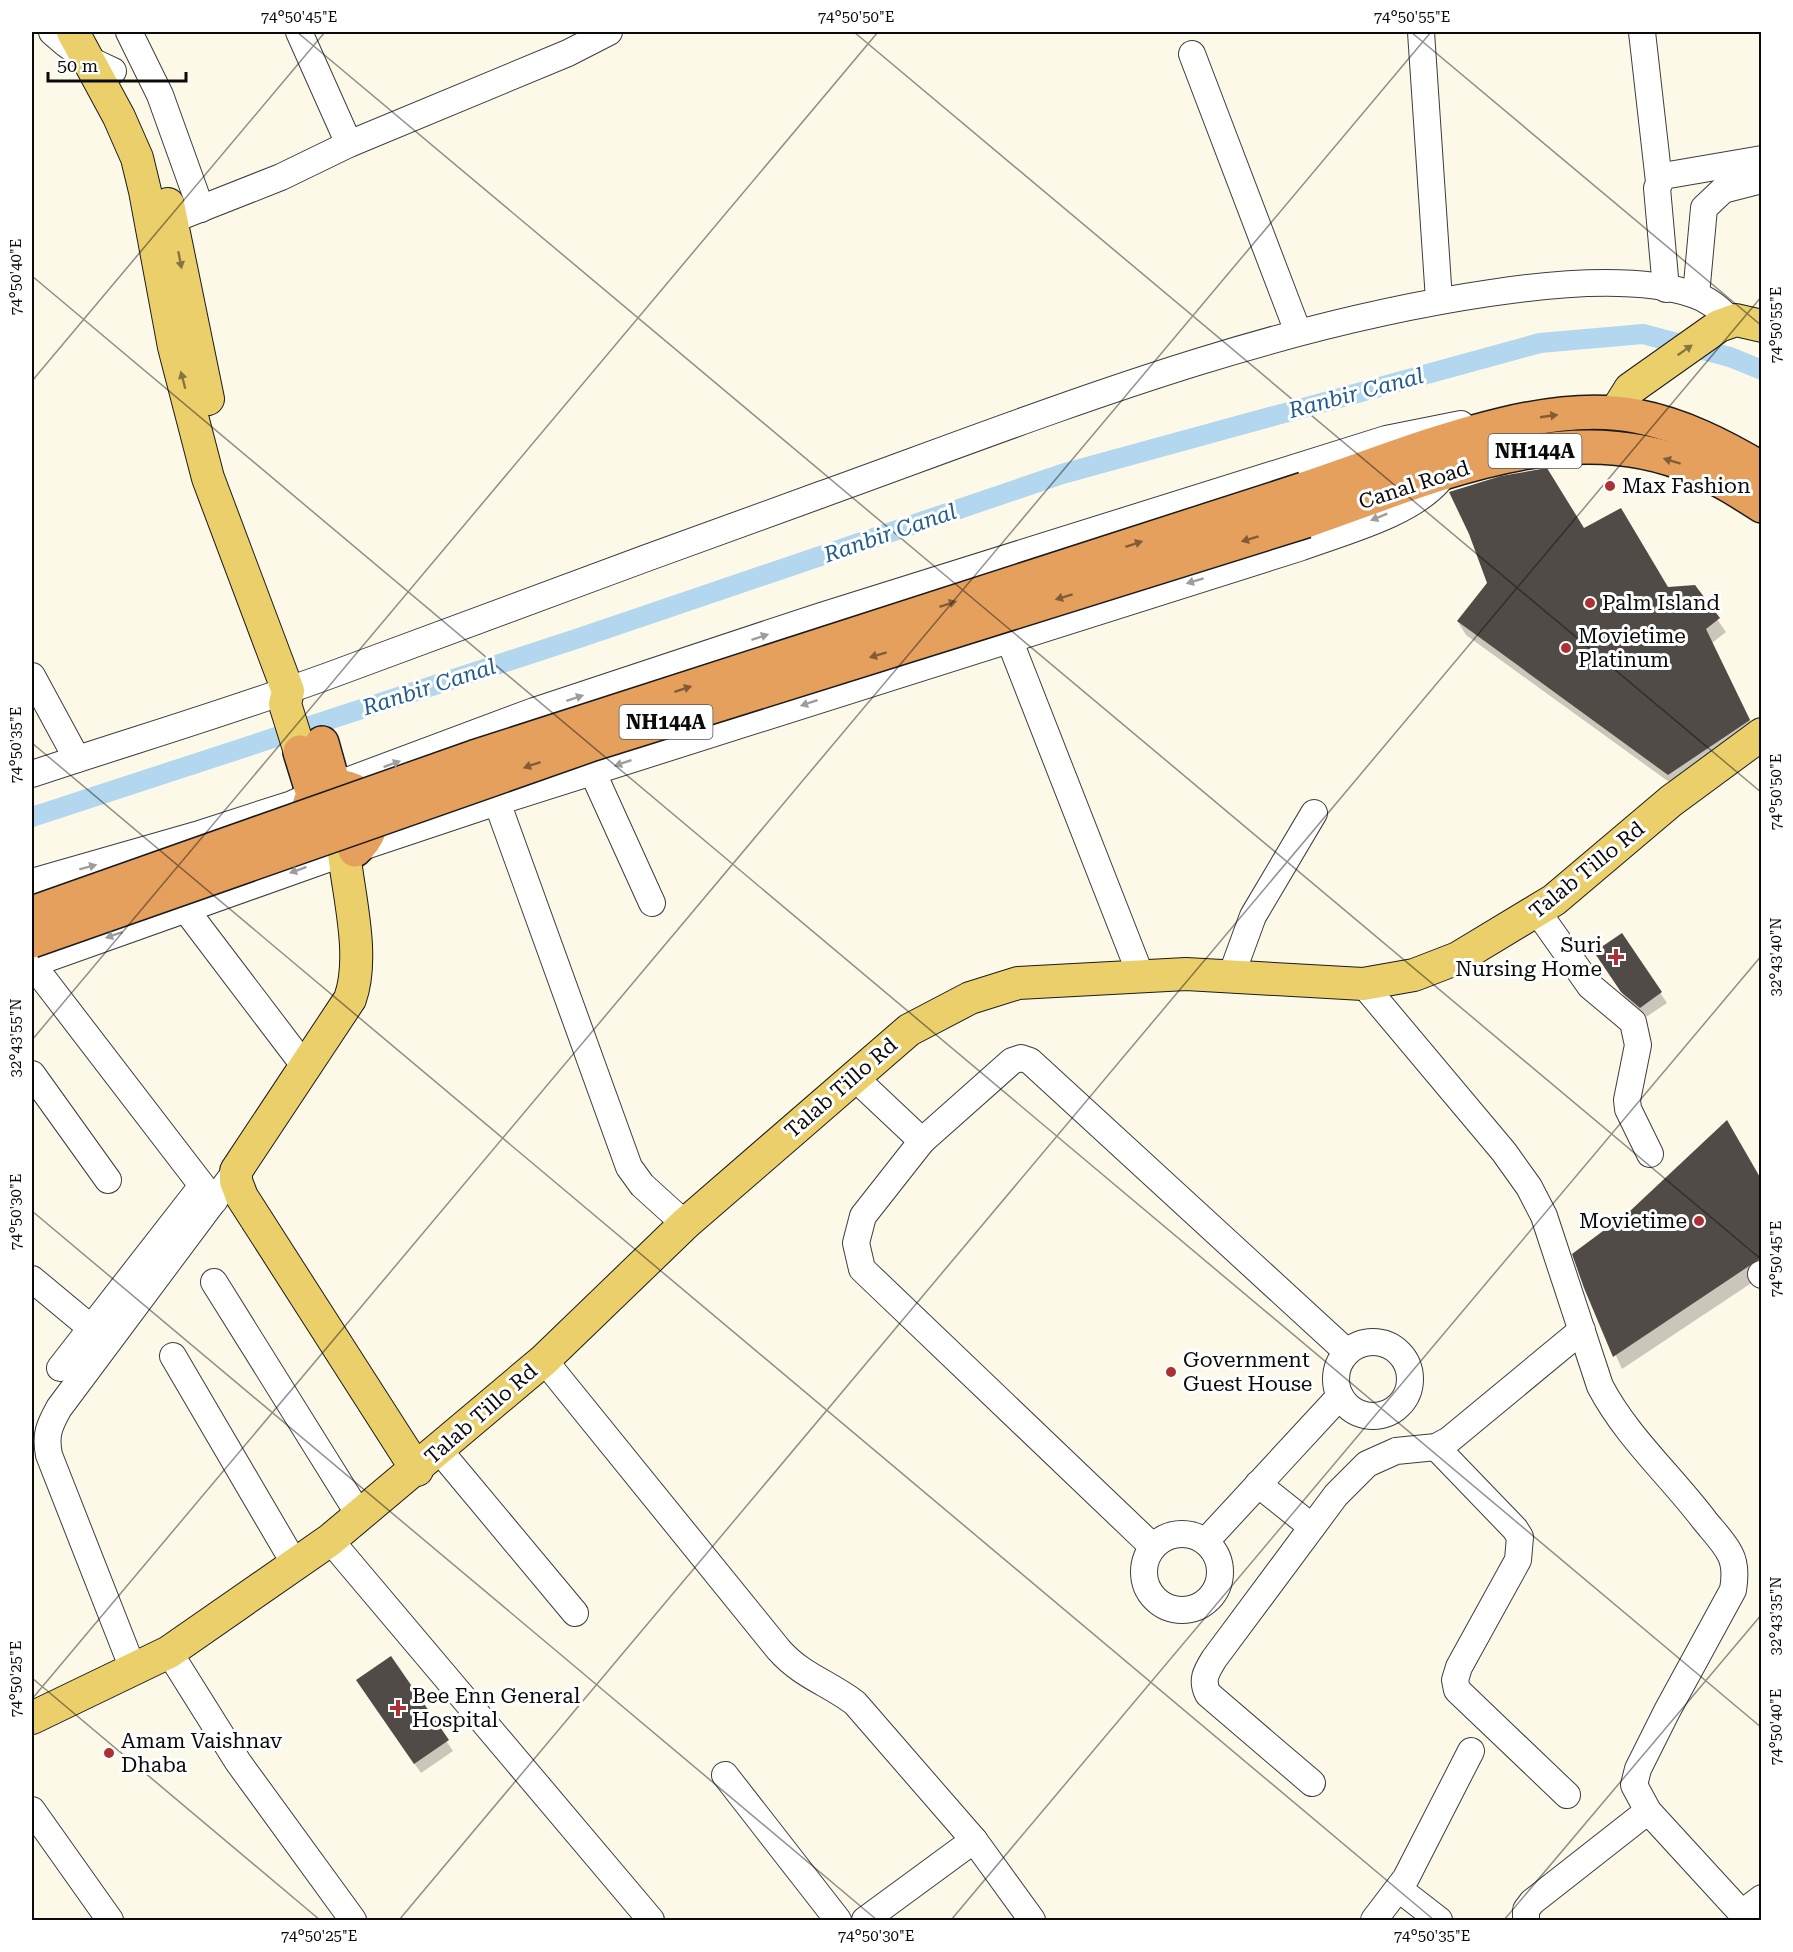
<svg xmlns="http://www.w3.org/2000/svg" width="1793" height="1952" font-family="'Roboto Serif',serif">
<style>
.shadow{fill:#0003}
.lines{fill:none;stroke-linecap:round;stroke-linejoin:round}
.canal{stroke:#b3d7ef;stroke-width:20}
.building{fill:#514b47}
.minor-casing{stroke:#3d3d3d;stroke-width:28}
.major-casing{stroke:#1b1b1b;stroke-width:34}
.highway-casing{stroke:#1b1b1b;stroke-width:36}
.minor{stroke:#fff;stroke-width:26}
.major{stroke:#eacf6b;stroke-width:32}
.highway{stroke:#e5a05e;stroke-width:33}
.highway-bridge-casing{stroke:#1b1b1b;stroke-width:36;stroke-linecap:butt}
.highway-bridge{stroke:#e5a05e;stroke-width:33}
.oneway{fill:#85763f}
.oneway2{fill:#825c38}
.oneway3{fill:#9d9d9d}
.ticks{fill:none;stroke:#0a0a0a;stroke-width:1.5;stroke-opacity:0.45}
.poi-dot{fill:#ab3134;stroke:#fff;stroke-width:2}
.labels{text-anchor:middle;dominant-baseline:central;stroke-width:6;stroke-linejoin:round;paint-order:stroke}
.shield{fill:#fff;stroke:#545454;stroke-width:1.5}
.shield-label{font-size:20px;font-weight:bold;fill:#0a0a0a}
.street-label{font-size:21px;fill:#0a0a0a;stroke:#fff}
.poi-label{font-size:21px;fill:#0a0a0a;stroke:#fff;text-anchor:start}
.water-label{font-size:22px;font-style:italic;fill:#215b8d;stroke:#fff}
.neatline{fill:none;stroke:#0a0a0a;stroke-width:2}
.ticks-label{font-size:15px;text-anchor:middle;fill:#0a0a0a}
</style>
<rect width="100%" height="100%" fill="#fdf9e9"/>
<!-- shadow -->
<g class="shadow">
<polygon points="1583,530 1667,588 1694,586 1726,632 1712,643 1757,734 1676,787 1466,635 1458,622"/>
<polygon points="1622,935 1667,1003 1646,1017 1628,1002 1601,962"/>
<polygon points="1727,1123 1762,1182 1762,1276 1622,1369 1585,1288 1631,1212"/>
<polygon points="390,1658 453,1751 421,1773 363,1690"/>
</g>
<g class="lines">
<!-- canal -->
<polyline class="canal" points="32,817 579,638 1062,474 1540,343 1643,334 1730,357 1762,370"/>
</g>
<!-- building -->
<g class="building">
<polygon points="1547,468 1584,528 1621,508 1668,587 1695,585 1720,618 1706,629 1750,720 1668,775 1457,621 1487,583 1469,534 1449,492 1501,476"/>
<polygon points="1622,933 1662,992 1640,1008 1621,992 1594,952"/>
<polygon points="1727,1120 1761,1179 1761,1258 1613,1357 1584,1288 1572,1254 1630,1211"/>
<polygon points="391,1656 449,1740 414,1764 356,1680"/>
</g>
<g class="lines">
<!-- minor casing -->
<g class="minor-casing">
<g id="minor">
<path d="M52,32C71,50 89,61 113,71"/>
<polyline points="129,32 160,95 201,209"/>
<polyline points="299,32 349,144"/>
<polyline points="1421,32 1439,300"/>
<polyline points="1642,32 1659,182"/>
<polyline points="1192,54 1298,332"/>
<polyline points="172,220 281,177 349,144 568,53 609,32"/>
<polyline points="1666,289 1657,188 1663,176 1762,159"/>
<polyline points="1696,295 1704,208 1723,190 1762,180"/>
<polyline points="1009,639 1141,976"/>
<polyline points="32,676 77,759"/>
<polyline points="593,773 652,903"/>
<path d="M32,774C137,739 243,708 347,669C504,610 662,552 820,495C1039,416 1258,327 1490,293C1549,284 1638,275 1695,295C1710,300 1721,310 1731,321"/>
<polyline points="497,802 629,1167 642,1185 685,1224"/>
<polyline points="32,882 196,835 292,804 320,791 534,711 821,616 1386,439 1461,424"/>
<polyline points="186,910 306,1068"/>
<polyline points="1537,911 1590,986 1633,1022 1638,1045 1627,1100 1628,1109 1650,1154"/>
<path d="M32,964L344,853L497,802L1299,548C1342,532 1414,514 1442,477"/>
<polyline points="32,964 214,1201"/>
<polyline points="1231,976 1253,916 1314,813"/>
<path d="M1363,984L1504,1152L1529,1187L1544,1216L1600,1386C1626,1436 1671,1476 1705,1521C1713,1531 1724,1542 1730,1554C1736,1565 1735,1578 1733,1590L1667,1711L1638,1769L1634,1785L1648,1811L1748,1920"/>
<polyline points="32,1074 108,1180"/>
<polyline points="853,1076 922,1141 863,1216 856,1243 862,1269 1153,1547"/>
<polyline points="922,1141 1012,1061 1021,1058 1030,1061 1347,1352"/>
<polyline points="1761,1274 1762,1275"/>
<polyline points="32,1279 103,1338"/>
<polyline points="214,1282 360,1516"/>
<circle cx="1373" cy="1379" r="37"/>
<polyline points="173,1356 296,1566"/>
<path d="M544,1360L779,1650C802,1676 829,1683 855,1703L974,1840L1032,1920"/>
<polyline points="60,1368 201,1187"/>
<polyline points="1436,1447 1515,1529 1520,1537 1518,1560 1459,1667 1455,1680 1457,1690 1567,1795"/>
<polyline points="439,1450 575,1613"/>
<polyline points="1258,1484 1312,1527"/>
<circle cx="1182" cy="1572" r="38"/>
<polyline points="330,1540 651,1920"/>
<polyline points="1206,1541 1340,1396"/>
<polyline points="169,1652 238,1762 353,1920"/>
<path d="M133,1669L49,1455C45,1435 49,1426 59,1408L236,1171"/>
<polyline points="725,1775 838,1920"/>
<path d="M1312,1783L1208,1694C1201,1680 1206,1672 1214,1659L1336,1495L1367,1464L1396,1451L1436,1447L1449,1440L1582,1330"/>
<polyline points="32,1810 110,1920"/>
<polyline points="1399,1889 1439,1920"/>
<polyline points="1742,1913 1762,1898"/>
<polyline points="865,1920 974,1840"/>
<polyline points="1374,1920 1406,1878 1471,1751"/>
<polyline points="1526,1920 1526,1910 1532,1902 1648,1811"/>
</g>
</g>
<!-- major casing -->
<g class="major-casing">
<g id="major">
<polyline points="73,32 119,117 137,158 145,191 174,347 208,478 288,691 285,704 300,752"/>
<polyline points="168,204 208,399"/>
<polyline points="1615,413 1630,389 1719,326 1736,320 1762,326"/>
<path d="M344,853C349,897 365,957 350,999L236,1171V1181L242,1197L417,1470"/>
<polyline points="32,1718 169,1652 330,1540 544,1360 685,1224 909,1030 970,998 1018,983 1186,974 1363,984 1414,975 1458,958 1554,900 1671,801 1762,734"/>
</g>
</g>
<!-- highway casing -->
<g class="highway-casing">
<g id="highway">
<path d="M1304,489C1399,458 1537,396 1636,416C1682,425 1722,445 1762,469"/>
<path d="M1306,521C1426,480 1567,412 1694,468C1718,478 1740,492 1762,506"/>
<path d="M322,743L334,786C374,787 384,825 355,850"/>
<polyline points="300,752 313,794 304,821 310,838"/>
</g>
</g>
<!-- minor -->
<use href="#minor" class="minor"/>
<!-- major -->
<use href="#major" class="major"/>
<!-- highway -->
<use href="#highway" class="highway"/>
<!-- highway-bridge casing -->
<g class="highway-bridge-casing">
<g id="highway-bridge">
<polyline points="32,913 474,757 1304,489"/>
<polyline points="32,941 593,744 1306,521"/>
</g>
</g>
<!-- highway-bridge -->
<use href="#highway-bridge" class="highway-bridge"/>
</g>
<!-- one-way arrows -->
<defs><path id="oneway-solid" d="M-6-.8H1V-3.2L6.5 0L1 3.2V.8H-6Z" transform="scale(1.5)"/></defs>
<g class="oneway">
<use href="#oneway-solid" transform="translate(180 260) rotate(79)"/>
<use href="#oneway-solid" transform="translate(1685 350) rotate(-35)"/>
<use href="#oneway-solid" transform="translate(183 380) rotate(-105)"/>
</g>
<g class="oneway2">
<use href="#oneway-solid" transform="translate(1549 416) rotate(-8)"/>
<use href="#oneway-solid" transform="translate(1672 461) rotate(-163)"/>
<use href="#oneway-solid" transform="translate(1250 539) rotate(163)"/>
<use href="#oneway-solid" transform="translate(1134 544) rotate(-18)"/>
<use href="#oneway-solid" transform="translate(1064 597) rotate(163)"/>
<use href="#oneway-solid" transform="translate(948 604) rotate(-18)"/>
<use href="#oneway-solid" transform="translate(878 655) rotate(163)"/>
<use href="#oneway-solid" transform="translate(683 689) rotate(-18)"/>
<use href="#oneway-solid" transform="translate(532 765) rotate(161)"/>
</g>
<g class="oneway3">
<use href="#oneway-solid" transform="translate(1379 517) rotate(158)"/>
<use href="#oneway-solid" transform="translate(1195 581) rotate(163)"/>
<use href="#oneway-solid" transform="translate(760 637) rotate(-18)"/>
<use href="#oneway-solid" transform="translate(575 698) rotate(-18)"/>
<use href="#oneway-solid" transform="translate(809 703) rotate(162)"/>
<use href="#oneway-solid" transform="translate(623 763) rotate(161)"/>
<use href="#oneway-solid" transform="translate(392 764) rotate(-20)"/>
<use href="#oneway-solid" transform="translate(88 867) rotate(-15)"/>
<use href="#oneway-solid" transform="translate(298 870) rotate(160)"/>
<use href="#oneway-solid" transform="translate(114 935) rotate(161)"/>
</g>
<!-- ticks -->
<path class="ticks" d="M297,32L1762,1260M854,32L1762,793M1411,32L1762,326M32,276L1762,1728M32,381L325,32M32,743L1434,1920M32,1040L878,32M32,1211L877,1920M32,1678L320,1920M32,1699L1431,32M399,1920L1762,296M951,1920L1762,955M1504,1920L1762,1614"/>
<!-- markers -->
<g class="poi-dot">
<circle cx="1610" cy="486" r="6"/>
<circle cx="1590" cy="603" r="6"/>
<circle cx="1566" cy="648" r="6"/>
<path d="M1613 948h6v6h6v6h-6v6h-6v-6h-6v-6h6z"/>
<circle cx="1699" cy="1221" r="6"/>
<circle cx="1171" cy="1372" r="6"/>
<path d="M395 1699h6v6h6v6h-6v6h-6v-6h-6v-6h6z"/>
<circle cx="109" cy="1753" r="6"/>
</g>
<g class="labels">
<!-- shield labels -->
<g class="shield">
<rect x="1488.5" y="434" width="93" height="34" rx="4.5"/>
<rect x="619.5" y="705" width="93" height="34" rx="4.5"/>
</g>
<g class="shield-label">
<text x="1535" y="451">NH144A</text>
<text x="666" y="722">NH144A</text>
</g>
<!-- street labels -->
<g class="street-label">
<text transform="translate(1414 485) rotate(-18)">Canal Road</text>
<text transform="translate(1587 870) rotate(-39)">Talab Tillo Rd</text>
<text transform="translate(841 1088) rotate(-41)">Talab Tillo Rd</text>
<text transform="translate(481 1414) rotate(-41)">Talab Tillo Rd</text>
</g>
<!-- poi labels -->
<g class="poi-label">
<text x="1622" y="486">Max Fashion</text>
<text x="1602" y="603">Palm Island</text>
<text x="1578" y="636">Movietime<tspan x="1578" dy="24">Platinum</tspan></text>
<text x="1602" y="945" text-anchor="end">Suri<tspan x="1602" dy="24">Nursing Home</tspan></text>
<text x="1687" y="1221" text-anchor="end">Movietime</text>
<text x="1183" y="1360">Government<tspan x="1183" dy="24">Guest House</tspan></text>
<text x="412" y="1696">Bee Enn General<tspan x="412" dy="24">Hospital</tspan></text>
<text x="121" y="1741">Amam Vaishnav<tspan x="121" dy="24">Dhaba</tspan></text>
</g>
<!-- water labels -->
<g class="water-label">
<text transform="translate(1356 393) rotate(-15)">Ranbir Canal</text>
<text transform="translate(890 533) rotate(-19)">Ranbir Canal</text>
<text transform="translate(429 687) rotate(-18)">Ranbir Canal</text>
</g>
</g>
<!-- border -->
<rect width="1793" height="1952" fill="none" stroke="#ffffff" stroke-width="66"/>
<!-- scale -->
<path d="M48 72v9h138v-9" fill="none" stroke="#0a0a0a" stroke-width="3"/>
<text x="57" y="72" font-size="18" fill="#0a0a0a" stroke="#ffffff" stroke-width="4.5" paint-order="stroke">50 m</text>
<rect x="33" y="33" width="1727" height="1886" class="neatline"/>
<g class="ticks-label">
<text x="299" y="22">74°50'45"E</text>
<text x="856" y="22">74°50'50"E</text>
<text x="1412" y="22">74°50'55"E</text>
<text transform="translate(16 277) rotate(-90)" y="5">74°50'40"E</text>
<text transform="translate(1776 325) rotate(-90)" y="5">74°50'55"E</text>
<text transform="translate(16 745) rotate(-90)" y="5">74°50'35"E</text>
<text transform="translate(1776 792) rotate(-90)" y="5">74°50'50"E</text>
<text transform="translate(1776 957) rotate(-90)" y="5">32°43'40"N</text>
<text transform="translate(16 1038) rotate(-90)" y="5">32°43'55"N</text>
<text transform="translate(16 1212) rotate(-90)" y="5">74°50'30"E</text>
<text transform="translate(1776 1259) rotate(-90)" y="5">74°50'45"E</text>
<text transform="translate(1776 1616) rotate(-90)" y="5">32°43'35"N</text>
<text transform="translate(16 1679) rotate(-90)" y="5">74°50'25"E</text>
<text transform="translate(1776 1727) rotate(-90)" y="5">74°50'40"E</text>
<text x="319" y="1941">74°50'25"E</text>
<text x="876" y="1941">74°50'30"E</text>
<text x="1432" y="1941">74°50'35"E</text>
</g>
</svg>
